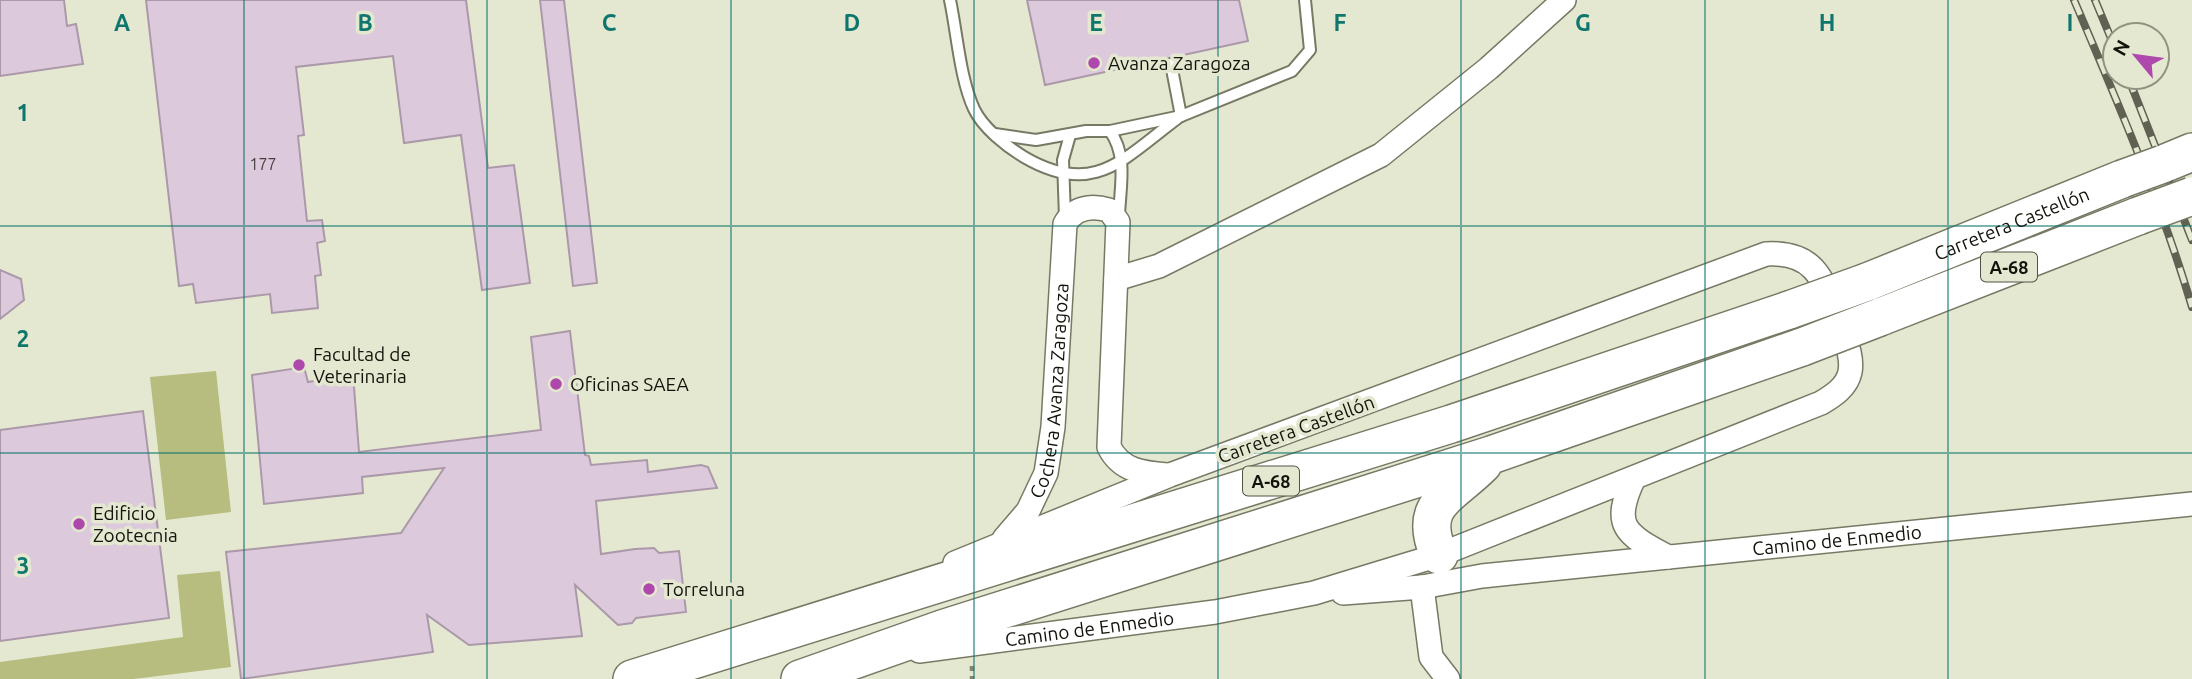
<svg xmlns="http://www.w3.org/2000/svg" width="2192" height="679" font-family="Ubuntu,sans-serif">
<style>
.green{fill:#b7bc7f}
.building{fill:#dcc9db;stroke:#ab99aa;stroke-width:2}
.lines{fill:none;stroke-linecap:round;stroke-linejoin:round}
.service-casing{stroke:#777964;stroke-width:14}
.minor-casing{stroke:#777964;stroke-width:26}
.trunk-casing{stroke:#777964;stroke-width:40}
.path{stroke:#838574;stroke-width:4.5;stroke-dasharray:5 5;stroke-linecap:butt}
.service{stroke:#fff;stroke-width:10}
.minor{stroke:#fff;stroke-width:23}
.trunk{stroke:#fff;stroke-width:37}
.rail-casing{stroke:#606153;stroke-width:8}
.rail{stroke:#e5e8d0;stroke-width:5;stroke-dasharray:16;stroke-linecap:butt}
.trunk-bridge-casing{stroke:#777964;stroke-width:40;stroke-linecap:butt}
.trunk-bridge{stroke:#fff;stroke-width:37}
.grid{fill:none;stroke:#0f766e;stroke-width:2;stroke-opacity:0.55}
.poi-dot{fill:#ae48ac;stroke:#e5e8d0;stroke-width:2.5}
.labels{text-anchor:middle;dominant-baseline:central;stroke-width:7;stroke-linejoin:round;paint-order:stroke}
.number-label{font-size:16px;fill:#45403f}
.shield{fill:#e5e8d0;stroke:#525346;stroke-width:2}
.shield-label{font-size:18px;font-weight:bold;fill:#13130b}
.poi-label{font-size:19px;fill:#13130b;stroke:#e5e8d0;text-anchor:start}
.street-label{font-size:19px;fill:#13130b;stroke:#e5e8d0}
.grid-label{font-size:23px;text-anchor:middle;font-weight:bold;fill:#0f766e;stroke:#e5e8d0;stroke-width:7;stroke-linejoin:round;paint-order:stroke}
</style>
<rect width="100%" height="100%" fill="#e5e8d0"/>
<!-- green -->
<g class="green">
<polygon points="216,371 231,512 166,520 150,377"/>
<polygon points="220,571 231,667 134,679 0,679 0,662 183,637 177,575"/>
</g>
<!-- building -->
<g class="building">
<polygon points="0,0 64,0 67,26 76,24 83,64 0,76"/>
<polygon points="146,0 466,0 488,168 514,165 530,283 482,290 461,135 404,143 393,56 296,67 304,135 298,136 307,221 322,220 325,241 317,243 321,275 315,276 318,308 272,313 270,294 196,303 193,284 179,286"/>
<polygon points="540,0 564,0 597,283 573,286"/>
<polygon points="1027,0 1239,0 1248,41 1045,85"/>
<polygon points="0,270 21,279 24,300 0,319"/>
<polygon points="570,331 585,455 589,456 591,465 647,460 648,472 701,465 708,467 717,488 596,501 601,554 635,549 654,548 659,553 679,551 686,612 636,618 632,623 618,625 575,585 582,636 469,645 427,615 433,652 241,679 226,552 401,533 444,468 362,477 363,493 264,504 252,375 304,367 308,382 353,374 359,452 541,430 531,337"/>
<polygon points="143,411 169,618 0,641 0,430"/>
</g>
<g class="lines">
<!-- service casing -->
<g class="service-casing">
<g id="service">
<path d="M950,0C957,33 960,79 974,109C983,128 1006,146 1024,157C1094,198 1123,159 1178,118"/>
<polyline points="1171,64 1181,116"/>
<path d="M1110,131C1128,156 1120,187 1119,216"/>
<polyline points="995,134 1036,140 1086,131 1110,131 1181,116 1292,71 1310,50 1305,0"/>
<polyline points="1065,218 1063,160 1070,135"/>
</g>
</g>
<!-- minor casing -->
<g class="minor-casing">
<g id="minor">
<polyline points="1116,279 1159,266 1381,155 1489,68 1564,0"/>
<path d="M1634,478C1611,526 1625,534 1668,557"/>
<path id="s1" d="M1004,539L1028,511L1046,473L1053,427L1065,224C1074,207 1091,205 1109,210L1118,222L1109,447C1121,471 1143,473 1167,475"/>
<polyline points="1422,587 1431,657 1448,679"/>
<path id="s2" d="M1343,593L1422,587L1482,576L2192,504"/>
<path id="s3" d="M919,651L1215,612L1314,593L1439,555L1821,403C1833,396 1847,387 1850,372C1853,356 1845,340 1840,325C1824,283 1818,251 1766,254L1170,475L955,563"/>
</g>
</g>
<!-- trunk casing -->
<g class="trunk-casing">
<g id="trunk">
<polyline points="2163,164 2192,152"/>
<path id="s4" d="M1867,282L2122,179"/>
<polyline points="1880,317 2138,216"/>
<path d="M1439,555C1416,503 1452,496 1483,464"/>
<polyline points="632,679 1451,424 1789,310"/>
<polyline points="800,679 942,629 1491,455 1802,347"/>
</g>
</g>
<!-- path -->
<polyline class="path" points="972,666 972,679"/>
<!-- service -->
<use href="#service" class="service"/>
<!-- minor -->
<use href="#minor" class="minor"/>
<!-- trunk -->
<use href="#trunk" class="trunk"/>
<!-- rail casing -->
<g class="rail-casing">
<g id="rail">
<path d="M2074,0C2117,101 2161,202 2192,307"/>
<polyline points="2095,0 2115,48"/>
<polyline points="2128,77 2192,240"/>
</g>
</g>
<!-- rail -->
<use href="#rail" class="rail"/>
<!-- trunk-bridge casing -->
<g class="trunk-bridge-casing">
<g id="trunk-bridge">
<polyline points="2122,179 2163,164"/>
<polyline points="2138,216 2192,196"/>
<polyline points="1789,310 1867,282"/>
<polyline points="1802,347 1880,317"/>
</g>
</g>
<!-- trunk-bridge -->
<use href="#trunk-bridge" class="trunk-bridge"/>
</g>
<!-- grid -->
<path class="grid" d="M244,0V679M487,0V679M731,0V679M974,0V679M1218,0V679M1461,0V679M1705,0V679M1948,0V679M0,226H2192M0,453H2192"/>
<!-- markers -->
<g class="poi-dot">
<circle cx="1094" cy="63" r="7"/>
<circle cx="299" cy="365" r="7"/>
<circle cx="556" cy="384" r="7"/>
<circle cx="79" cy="524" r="7"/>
<circle cx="649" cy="589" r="7"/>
</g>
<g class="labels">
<!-- number labels -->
<g class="number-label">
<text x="263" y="164">177</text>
</g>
<!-- shield labels -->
<g class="shield">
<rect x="1981" y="252.5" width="56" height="29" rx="5"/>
<rect x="1243" y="466.5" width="56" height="29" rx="5"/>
</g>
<g class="shield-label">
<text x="2009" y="267">A-68</text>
<text x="1271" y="481">A-68</text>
</g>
<!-- poi labels -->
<g class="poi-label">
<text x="1108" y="63">Avanza Zaragoza</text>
<text x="313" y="354">Facultad de<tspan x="313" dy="22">Veterinaria</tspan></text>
<text x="570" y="384">Oficinas SAEA</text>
<text x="93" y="513">Edificio<tspan x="93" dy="22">Zootecnia</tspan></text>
<text x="663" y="589">Torreluna</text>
</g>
<!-- street labels -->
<g class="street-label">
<text stroke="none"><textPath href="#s4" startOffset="156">Carretera Castellón</textPath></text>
<text stroke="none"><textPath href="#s1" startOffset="161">Cochera Avanza Zaragoza</textPath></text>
<text transform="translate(1296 429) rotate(-20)">Carretera Castellón</text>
<text stroke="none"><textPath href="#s2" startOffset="497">Camino de Enmedio</textPath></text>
<text stroke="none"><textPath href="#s3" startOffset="172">Camino de Enmedio</textPath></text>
</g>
</g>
<g class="grid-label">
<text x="122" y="31">A</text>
<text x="365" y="31">B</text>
<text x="609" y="31">C</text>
<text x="852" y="31">D</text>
<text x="1096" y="31">E</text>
<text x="1340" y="31">F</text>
<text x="1583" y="31">G</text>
<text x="1827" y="31">H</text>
<text x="2070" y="31">I</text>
<text x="23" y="121">1</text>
<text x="23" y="347">2</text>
<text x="23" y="574">3</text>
</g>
<!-- north arrow -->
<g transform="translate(2136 56) rotate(299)"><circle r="33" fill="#e5e8d0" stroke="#919381" stroke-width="2"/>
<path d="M0-5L12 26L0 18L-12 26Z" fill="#ae48ac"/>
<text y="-10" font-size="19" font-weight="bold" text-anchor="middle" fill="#13130b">N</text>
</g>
</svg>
